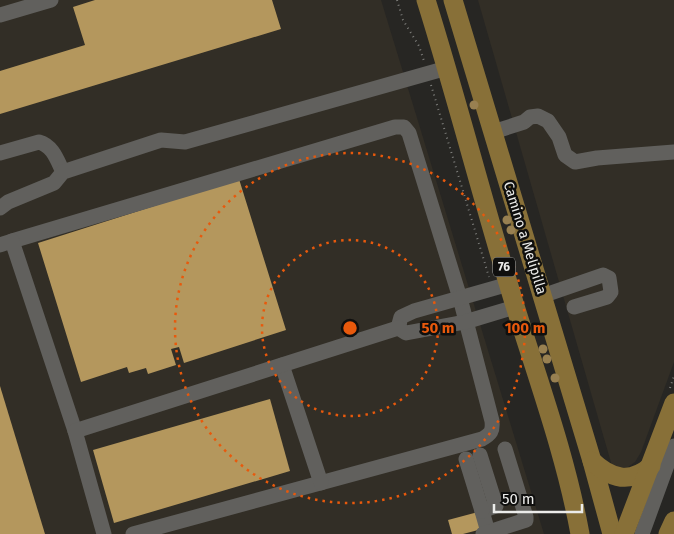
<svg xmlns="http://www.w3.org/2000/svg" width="674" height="534" font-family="'Fira Sans',sans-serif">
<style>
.built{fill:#322e26}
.building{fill:#b4975d}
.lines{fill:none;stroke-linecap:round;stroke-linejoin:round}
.path{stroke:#7d7d7a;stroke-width:2;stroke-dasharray:1 4;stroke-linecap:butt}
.minor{stroke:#61605d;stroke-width:15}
.major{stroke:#887038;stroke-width:19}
.tree{fill:#988051}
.ring{fill:none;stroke:#e8590c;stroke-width:2.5;stroke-dasharray:2.5 5}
.labels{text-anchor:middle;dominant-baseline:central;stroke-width:5;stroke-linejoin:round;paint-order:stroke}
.shield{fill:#0f0f0e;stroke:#aaaaa8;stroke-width:1}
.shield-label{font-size:12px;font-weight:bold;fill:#ececea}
.street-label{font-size:14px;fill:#ececea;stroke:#0f0f0e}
.centre{fill:#e8590c;stroke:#0f0f0e;stroke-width:2.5}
.ring-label{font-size:15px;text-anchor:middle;font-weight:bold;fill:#e8590c;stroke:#0f0f0e;stroke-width:5;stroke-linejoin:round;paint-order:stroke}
</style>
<rect width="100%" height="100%" fill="#272623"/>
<!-- built -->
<g class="built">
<polygon points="0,0 381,0 544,534 0,534"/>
<polygon points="478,0 674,0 674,362 641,452 635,462 628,467 618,468 612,466"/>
</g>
<!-- building -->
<g class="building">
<polygon points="95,0 272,0 281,29 0,114 0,71 85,45 73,7"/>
<polygon points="239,179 286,330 184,363 179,347 171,349 176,365 148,374 146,368 129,373 127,367 81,382 38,243"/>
<polygon points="0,386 45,534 0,534"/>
<polygon points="270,399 290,471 114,523 93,450"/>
<polygon points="478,512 482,529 463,534 452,534 448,520"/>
</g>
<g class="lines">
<!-- path -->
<g class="path">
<polyline points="397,0 403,20 419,46 424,61"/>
<polyline points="431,85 489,277"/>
<polyline points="670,388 674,376"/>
</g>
<!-- minor -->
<g class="minor">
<polyline points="0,15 51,0"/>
<polyline points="493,132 524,122 530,117 538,116 548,121 559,137 565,155 575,162 597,158 674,152"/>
<path d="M0,153L39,142C53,146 57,160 63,172"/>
<polyline points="0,208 8,202 54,183 63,172 161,140 185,142 447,68"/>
<path d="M12,241L395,127H404L409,133L460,298L492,421C493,431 491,434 482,439L133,534"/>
<polyline points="0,245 12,241 75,431"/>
<polyline points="542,296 603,275 609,278 611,292 607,297 574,307"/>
<polyline points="398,328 401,317 414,311 509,284"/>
<polyline points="282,365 321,483"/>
<polyline points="480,455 496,506 482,511 488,532"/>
<polyline points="466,459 482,511"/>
<polyline points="104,534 75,431 398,328 406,333 465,322 515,307"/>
<polyline points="483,534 526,520 526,517 505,449"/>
<polyline points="642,534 674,446"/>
</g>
<!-- major -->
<g class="major">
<path d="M426,0C458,102 484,206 516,309C539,383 566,457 580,534"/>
<polyline points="453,0 592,461 612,534"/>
<path d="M592,461C611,479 630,484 651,466"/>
<polyline points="624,534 674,403"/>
<polyline points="668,534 674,521"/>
</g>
</g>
<!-- trees -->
<g class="tree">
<circle cx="474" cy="105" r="4.5"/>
<circle cx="507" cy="220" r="4.5"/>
<circle cx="511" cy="230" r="4.5"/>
<circle cx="543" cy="349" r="4.5"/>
<circle cx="547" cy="359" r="4.5"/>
<circle cx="555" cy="378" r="4.5"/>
</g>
<!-- distance rings -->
<g class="ring">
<circle cx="350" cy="328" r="88"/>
<circle cx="350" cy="328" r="175"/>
</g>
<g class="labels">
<!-- shield labels -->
<rect class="shield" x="493" y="257.5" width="22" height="19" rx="4"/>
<g class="shield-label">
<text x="504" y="267">76</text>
</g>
<!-- street labels -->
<g class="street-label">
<text transform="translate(525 238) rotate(73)">Camino a Melipilla</text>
</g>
</g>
<circle cx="350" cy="328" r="8" class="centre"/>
<g class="ring-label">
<text x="438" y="333">50 m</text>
<text x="525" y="333">100 m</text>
</g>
<!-- scale -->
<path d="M494 504v8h88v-8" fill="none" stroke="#ececea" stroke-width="2.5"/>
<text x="502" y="504" font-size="15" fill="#ececea" stroke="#0f0f0e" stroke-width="4" paint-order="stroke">50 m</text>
</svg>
